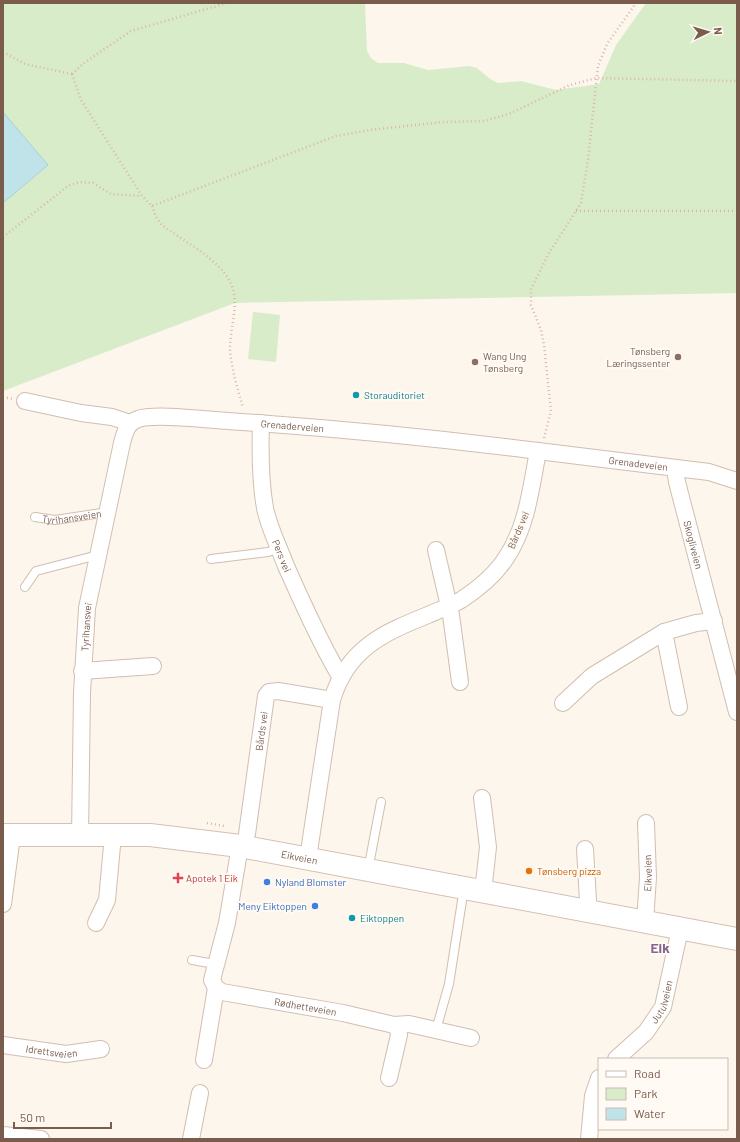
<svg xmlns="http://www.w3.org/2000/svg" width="740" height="1142" font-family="Barlow,sans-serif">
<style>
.green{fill:#d8ecc9}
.water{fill:#bfe3e8;stroke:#a5d3da}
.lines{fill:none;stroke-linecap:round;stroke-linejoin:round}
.lane-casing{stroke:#d1beb0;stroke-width:10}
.street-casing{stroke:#d1beb0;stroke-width:18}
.secondary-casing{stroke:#d6c0b0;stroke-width:24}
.path{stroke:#d9b8a5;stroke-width:2.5;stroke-dasharray:1 3;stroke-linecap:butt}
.lane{stroke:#fff;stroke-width:8}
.street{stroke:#fff;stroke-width:16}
.secondary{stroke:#fff;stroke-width:22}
.education-dot{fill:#8d6e63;stroke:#fffaf3;stroke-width:1.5}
.culture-dot{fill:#0f9aa8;stroke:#fffaf3;stroke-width:1.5}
.food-dot{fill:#e8710a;stroke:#fffaf3;stroke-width:1.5}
.health-dot{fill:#e0444e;stroke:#fffaf3;stroke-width:1.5}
.shop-dot{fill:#3f7fe0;stroke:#fffaf3;stroke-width:1.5}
.labels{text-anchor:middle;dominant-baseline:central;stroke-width:4;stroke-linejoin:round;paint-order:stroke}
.education-label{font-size:10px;fill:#785e54;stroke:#fffaf3;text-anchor:end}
.culture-label{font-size:10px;fill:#0d838f;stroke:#fffaf3;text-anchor:start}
.street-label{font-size:10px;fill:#7a5c4d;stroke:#fffaf3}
.food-label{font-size:10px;fill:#c56008;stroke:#fffaf3;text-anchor:start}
.health-label{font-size:10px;fill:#be3a42;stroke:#fffaf3;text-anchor:start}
.shop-label{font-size:10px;fill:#366cbe;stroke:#fffaf3;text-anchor:start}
.district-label{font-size:14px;font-weight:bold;fill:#846695;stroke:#fffaf3}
</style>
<rect width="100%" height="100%" fill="#fdf6ec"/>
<!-- green -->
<g class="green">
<polygon points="3,3 365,3 367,51 371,58 378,63 404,63 428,70 469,66 477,68 490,79 498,83 521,81 556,90 599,84 616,45 646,3 737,3 737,293 235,303 3,391"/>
<polygon points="253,312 280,315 276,362 248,359"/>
</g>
<!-- water -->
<polygon class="water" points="3,112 48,165 3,203"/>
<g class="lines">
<!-- lane casing -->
<g class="lane-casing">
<g id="lane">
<path id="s1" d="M35,517L55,520L108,512"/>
<polyline points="211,559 268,552 279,548"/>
<polyline points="25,587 36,571 98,555"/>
<polyline points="368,870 381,802"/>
<polyline points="192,960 215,964"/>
<polyline points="436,1030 449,984 464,888"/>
</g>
</g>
<!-- street casing -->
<g class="street-casing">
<g id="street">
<polyline points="25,401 81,413 112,417 130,423"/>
<path id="s2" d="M261,423C260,452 260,480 265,508C269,528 279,547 286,566C303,604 320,642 341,678"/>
<path id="s3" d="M538,451L709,472L737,481"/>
<path id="s4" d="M675,468L677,482L737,712"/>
<polyline points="436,550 451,615 460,682"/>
<polyline points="664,632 679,707"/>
<polyline points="82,671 153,666"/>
<polyline points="563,703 592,676 664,632 696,623 714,621"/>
<polyline points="482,798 488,847 483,892"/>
<path id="s5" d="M247,834L266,696L269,692L278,691L332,700"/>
<path id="s6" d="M80,836L82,693L87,608L122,443C125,432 127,423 138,419C155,413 208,420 228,421C332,428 435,438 538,451C531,488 527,527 506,558C495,575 478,589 461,600C451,606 439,610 428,615C383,633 347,649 332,700L308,858"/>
<path id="s7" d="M240,846L227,923L212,980L216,988L222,992L343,1013L394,1025L409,1024L471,1038"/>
<polyline points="585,849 588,901 585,911"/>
<polyline points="3,904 12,836"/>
<path id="s8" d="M645,922L648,877L646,823"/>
<polyline points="96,923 107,900 113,835"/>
<path id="s9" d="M3,1045L66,1054L101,1049"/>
<path id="s10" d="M616,1059L646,1032L663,1007L680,929"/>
<polyline points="204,1060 216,988"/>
<polyline points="389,1078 399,1035 398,1029 394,1025"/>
<polyline points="3,1135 41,1139"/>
<polyline points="191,1139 200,1093"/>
<polyline points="589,1139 593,1096 599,1078"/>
</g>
</g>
<!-- secondary casing -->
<g class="secondary-casing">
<g id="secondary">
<path id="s11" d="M3,835H150L240,846L737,939"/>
</g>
</g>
<!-- path -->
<g class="path">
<polyline points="3,52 25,64 72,74"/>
<polyline points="72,74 81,100 142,196 152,206 336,136 370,130 443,122 484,121 509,114 570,85 596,78 737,81"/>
<polyline points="72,74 84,63 131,31 227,3"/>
<path d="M152,206L156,217L162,225C183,241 218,258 230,282C241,302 229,330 230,351C232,371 238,390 243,408"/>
<polyline points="576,211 737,211"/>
<polyline points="3,237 68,186 79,182 93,183 111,194 141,196"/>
<polyline points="3,397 13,399"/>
<polyline points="544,438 551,411 544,345 541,330 531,305 531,289 549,253 581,203 588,160 598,66 607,44 636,3"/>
<polyline points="207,823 224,826"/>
</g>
<!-- lane -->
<use href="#lane" class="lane"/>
<!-- street -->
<use href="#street" class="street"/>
<!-- secondary -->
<use href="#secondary" class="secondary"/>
</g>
<!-- markers -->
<g class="education-dot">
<circle cx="678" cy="357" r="4"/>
<circle cx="475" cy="362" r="4"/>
</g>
<g class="culture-dot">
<circle cx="356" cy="395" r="4"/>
<circle cx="352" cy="918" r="4"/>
</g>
<circle class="food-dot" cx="529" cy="871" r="4"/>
<path class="health-dot" d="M176 872h4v4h4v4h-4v4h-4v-4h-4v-4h4z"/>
<g class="shop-dot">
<circle cx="267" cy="882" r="4"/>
<circle cx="315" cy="906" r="4"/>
</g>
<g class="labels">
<!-- education labels -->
<g class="education-label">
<text x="670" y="351">Tønsberg<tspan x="670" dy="12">Læringssenter</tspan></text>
<text x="483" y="356" text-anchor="start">Wang Ung<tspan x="483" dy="12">Tønsberg</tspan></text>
</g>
<!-- culture labels -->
<g class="culture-label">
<text x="364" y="395">Storauditoriet</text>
<text x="360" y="918">Eiktoppen</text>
</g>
<!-- street labels -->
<g class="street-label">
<text stroke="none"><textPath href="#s6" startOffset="582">Grenaderveien</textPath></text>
<text stroke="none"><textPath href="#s3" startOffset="101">Grenadeveien</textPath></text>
<text stroke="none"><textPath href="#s1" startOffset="37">Tyrihansveien</textPath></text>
<text transform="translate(518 530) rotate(-67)">Bårds vei</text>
<text stroke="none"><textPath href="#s4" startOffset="79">Skogliveien</textPath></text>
<text stroke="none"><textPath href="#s2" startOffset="136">Pers vei</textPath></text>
<text stroke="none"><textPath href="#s6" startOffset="209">Tyrihansvei</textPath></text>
<text stroke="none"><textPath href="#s5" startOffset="104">Bårds vei</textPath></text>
<text stroke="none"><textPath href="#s11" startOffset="298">Eikveien</textPath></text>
<text stroke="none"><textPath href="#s8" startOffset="49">Eikveien</textPath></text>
<text stroke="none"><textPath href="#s10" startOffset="75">Jutulveien</textPath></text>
<text stroke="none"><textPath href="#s7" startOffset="238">Rødhetteveien</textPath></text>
<text stroke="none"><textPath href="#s9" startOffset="49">Idrettsveien</textPath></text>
</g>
<!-- food labels -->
<g class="food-label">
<text x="537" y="871">Tønsberg pizza</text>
</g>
<!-- health labels -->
<g class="health-label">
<text x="186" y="878">Apotek 1 Eik</text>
</g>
<!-- shop labels -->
<g class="shop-label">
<text x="275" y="882">Nyland Blomster</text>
<text x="307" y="906" text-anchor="end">Meny Eiktoppen</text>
</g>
<!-- district labels -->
<g class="district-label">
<text x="660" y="947">Eik</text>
</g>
</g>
<!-- border -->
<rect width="740" height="1142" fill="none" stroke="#7a5c4d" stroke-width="8"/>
<!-- legend -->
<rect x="598" y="1058" width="130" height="72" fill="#fffaf3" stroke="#cabbb1"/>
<rect x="606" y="1071" width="20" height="6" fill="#ffffff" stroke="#cabbb1"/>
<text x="634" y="1078" font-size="12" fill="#7a5c4d">Road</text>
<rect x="606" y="1088" width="20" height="12" fill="#d8ecc9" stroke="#cabbb1"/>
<text x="634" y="1098" font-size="12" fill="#7a5c4d">Park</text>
<rect x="606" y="1108" width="20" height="12" fill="#bfe3e8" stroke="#cabbb1"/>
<text x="634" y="1118" font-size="12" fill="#7a5c4d">Water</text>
<!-- north arrow -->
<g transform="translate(708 32) rotate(85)" stroke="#fffaf3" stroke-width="3" paint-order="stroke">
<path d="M0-3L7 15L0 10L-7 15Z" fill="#7a5c4d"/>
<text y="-6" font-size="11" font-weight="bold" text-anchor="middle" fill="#7a5c4d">N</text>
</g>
<!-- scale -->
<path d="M14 1122v6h97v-6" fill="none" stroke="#7a5c4d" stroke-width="2"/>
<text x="20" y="1122" font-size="12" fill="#7a5c4d" stroke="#fffaf3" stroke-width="3" paint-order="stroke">50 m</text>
</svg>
